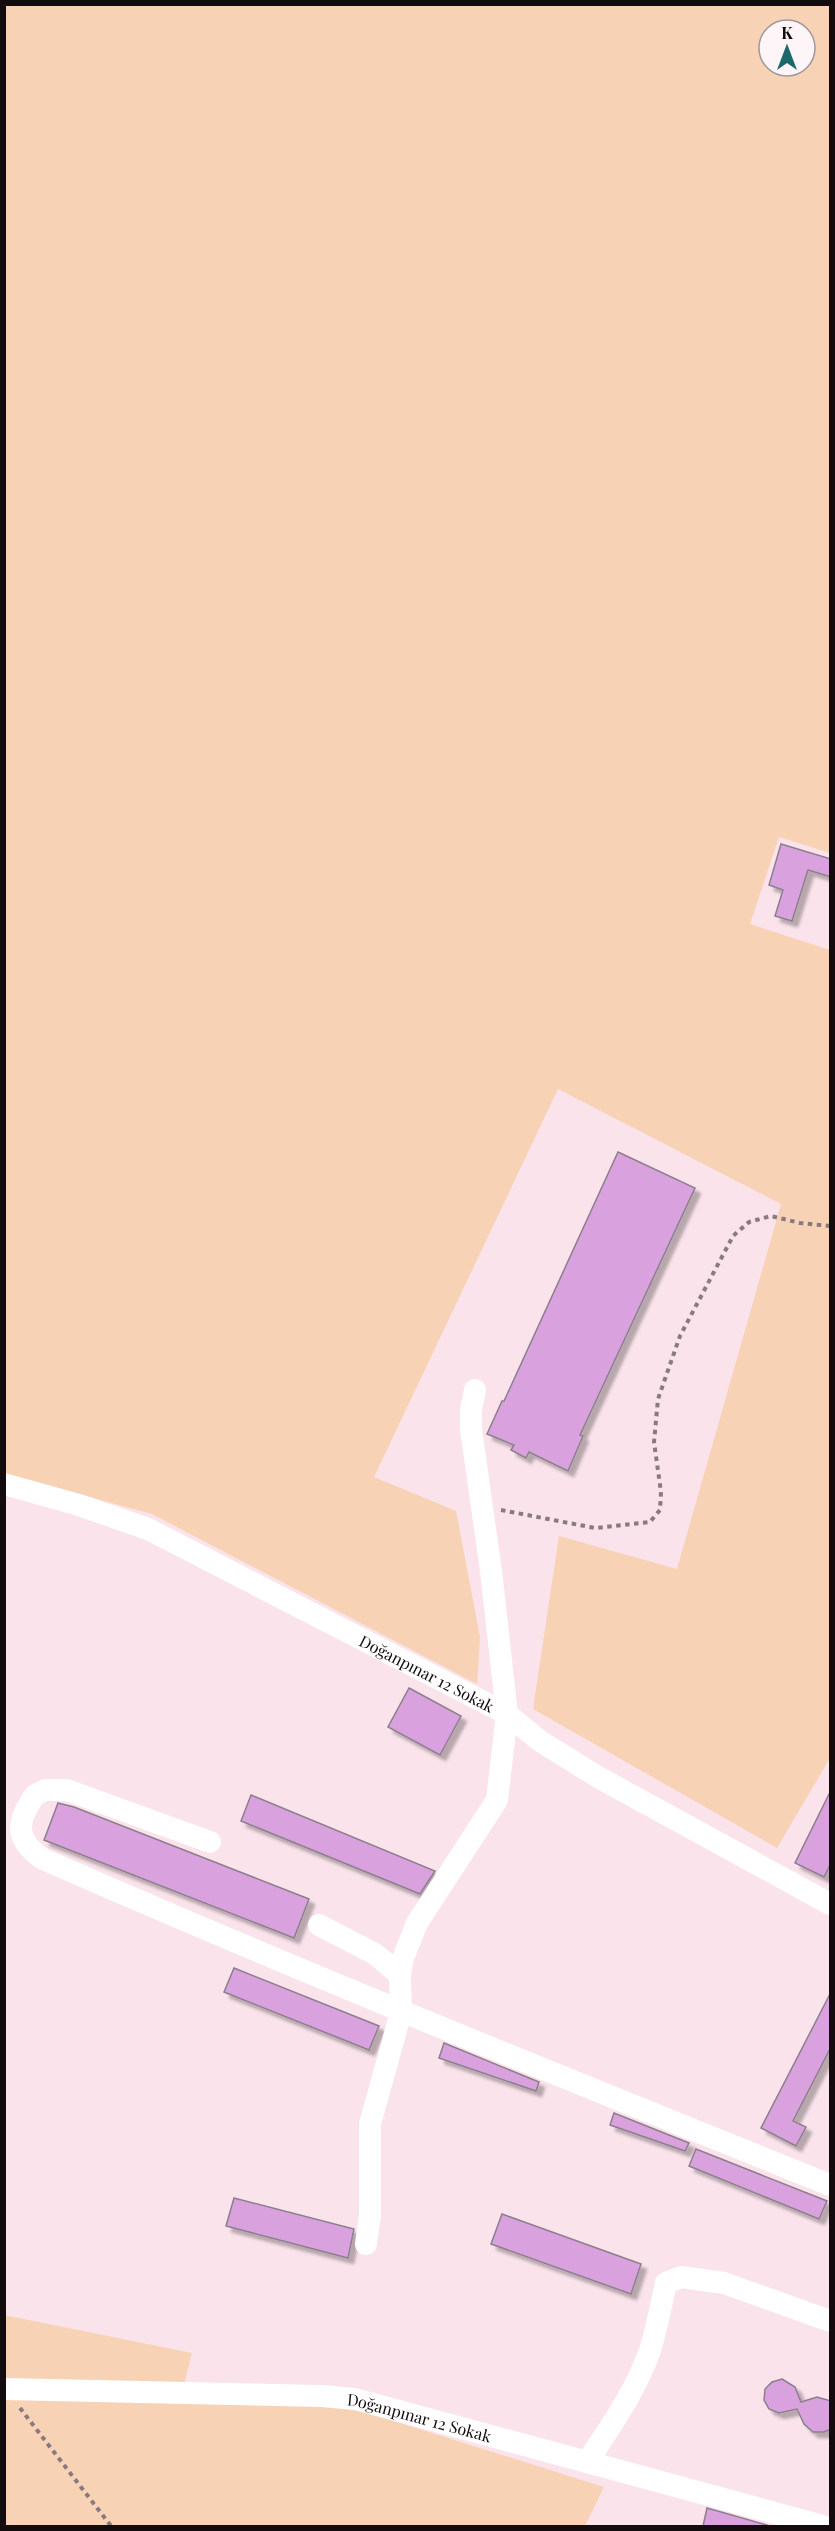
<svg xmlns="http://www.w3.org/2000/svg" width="835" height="2531" font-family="'Playfair Display',serif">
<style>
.green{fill:#f8d2b5;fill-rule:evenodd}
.building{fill:#d9a2de;stroke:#8c7f8d;stroke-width:1.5;filter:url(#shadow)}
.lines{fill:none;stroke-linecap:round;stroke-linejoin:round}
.path{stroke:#897a7f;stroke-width:4;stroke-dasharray:4.5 4.5;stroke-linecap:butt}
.minor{stroke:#fff;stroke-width:22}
.labels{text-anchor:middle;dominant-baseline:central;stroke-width:6;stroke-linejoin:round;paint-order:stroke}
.street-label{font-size:16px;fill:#130b0e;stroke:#fef5f8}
</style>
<defs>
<filter id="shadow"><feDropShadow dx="5.5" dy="5.5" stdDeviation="1.5" flood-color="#0004"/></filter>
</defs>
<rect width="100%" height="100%" fill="#fae3eb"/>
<!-- green -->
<g class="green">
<path d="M4,5H830V853L779,837L750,924L830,950V1758L777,1848L533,1709L559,1536L677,1569L781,1204L558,1089L374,1477L456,1511L480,1637L477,1684L152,1514L5,1474ZM769,30H805V66H769Z"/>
<polygon points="4,2315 192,2353 179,2404 321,2404 362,2411 604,2487 585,2526 5,2526"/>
</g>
<!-- building -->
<g class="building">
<polygon points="781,844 831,859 831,877 808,870 792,921 775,916 783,890 769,885"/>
<polygon points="618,1152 695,1188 580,1435 583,1436 568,1471 529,1452 526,1458 511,1450 514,1445 487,1434 502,1401 504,1401"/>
<polygon points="409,1688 461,1716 440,1755 388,1727"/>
<polygon points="831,1790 831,1863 824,1877 795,1863"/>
<polygon points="251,1795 435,1871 420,1894 241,1821"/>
<polygon points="58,1803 74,1807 309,1899 294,1938 44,1840"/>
<polygon points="234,1968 379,2026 369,2050 224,1992"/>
<polygon points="831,1992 831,2047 793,2121 806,2127 796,2146 761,2128"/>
<polygon points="444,2043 539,2082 536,2091 439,2058"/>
<polygon points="614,2113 689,2143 685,2151 610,2125"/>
<polygon points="696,2149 827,2201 819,2219 689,2166"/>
<polygon points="234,2198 354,2229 348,2258 226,2226"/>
<polygon points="502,2214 641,2264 631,2294 491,2244"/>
<polygon points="782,2379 795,2387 801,2402 817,2397 831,2401 831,2429 824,2432 813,2432 804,2424 797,2409 779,2413 769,2409 764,2400 765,2389 772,2382"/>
<polygon points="707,2508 767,2525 767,2526 703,2526"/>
</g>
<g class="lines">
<!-- path -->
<g class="path">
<polyline points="501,1510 595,1528 650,1522 660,1510 661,1492 654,1442 658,1399 680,1336 733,1236 749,1222 771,1216 800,1223 830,1226"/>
<polyline points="20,2408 111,2526"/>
</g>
<!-- minor -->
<g class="minor">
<path id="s1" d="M4,1484L79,1505L148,1529L507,1714L540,1741L598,1777L830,1904"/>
<path d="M210,1842L67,1790H45L35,1795C16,1822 14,1839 43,1859C303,1973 567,2079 830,2185"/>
<polyline points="319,1925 375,1954 400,1975"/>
<polyline points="366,2244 370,2215 370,2124 401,2012 400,1975 403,1958 417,1923 497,1800 507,1714 491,1571 471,1429 471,1410 475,1390"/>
<path id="s2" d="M4,2389L322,2396L355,2399L823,2526"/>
<path d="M587,2462C610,2427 636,2391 650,2350C657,2328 661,2305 666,2283L681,2277L724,2283L830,2321"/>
</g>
</g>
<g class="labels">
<!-- street labels -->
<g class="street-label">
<text stroke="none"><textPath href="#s1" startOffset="465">Doğanpınar 12 Sokak</textPath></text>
<text stroke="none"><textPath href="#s2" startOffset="418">Doğanpınar 12 Sokak</textPath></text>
</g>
</g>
<!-- border -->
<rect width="835" height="2531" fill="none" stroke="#130b0e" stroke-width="12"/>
<!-- north arrow -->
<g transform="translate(787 48)"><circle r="28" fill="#fef5f8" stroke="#a0979a" stroke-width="1.5"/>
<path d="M0-4.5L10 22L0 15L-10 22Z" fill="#1b696a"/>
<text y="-9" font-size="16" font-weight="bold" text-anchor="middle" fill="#130b0e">K</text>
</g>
</svg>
